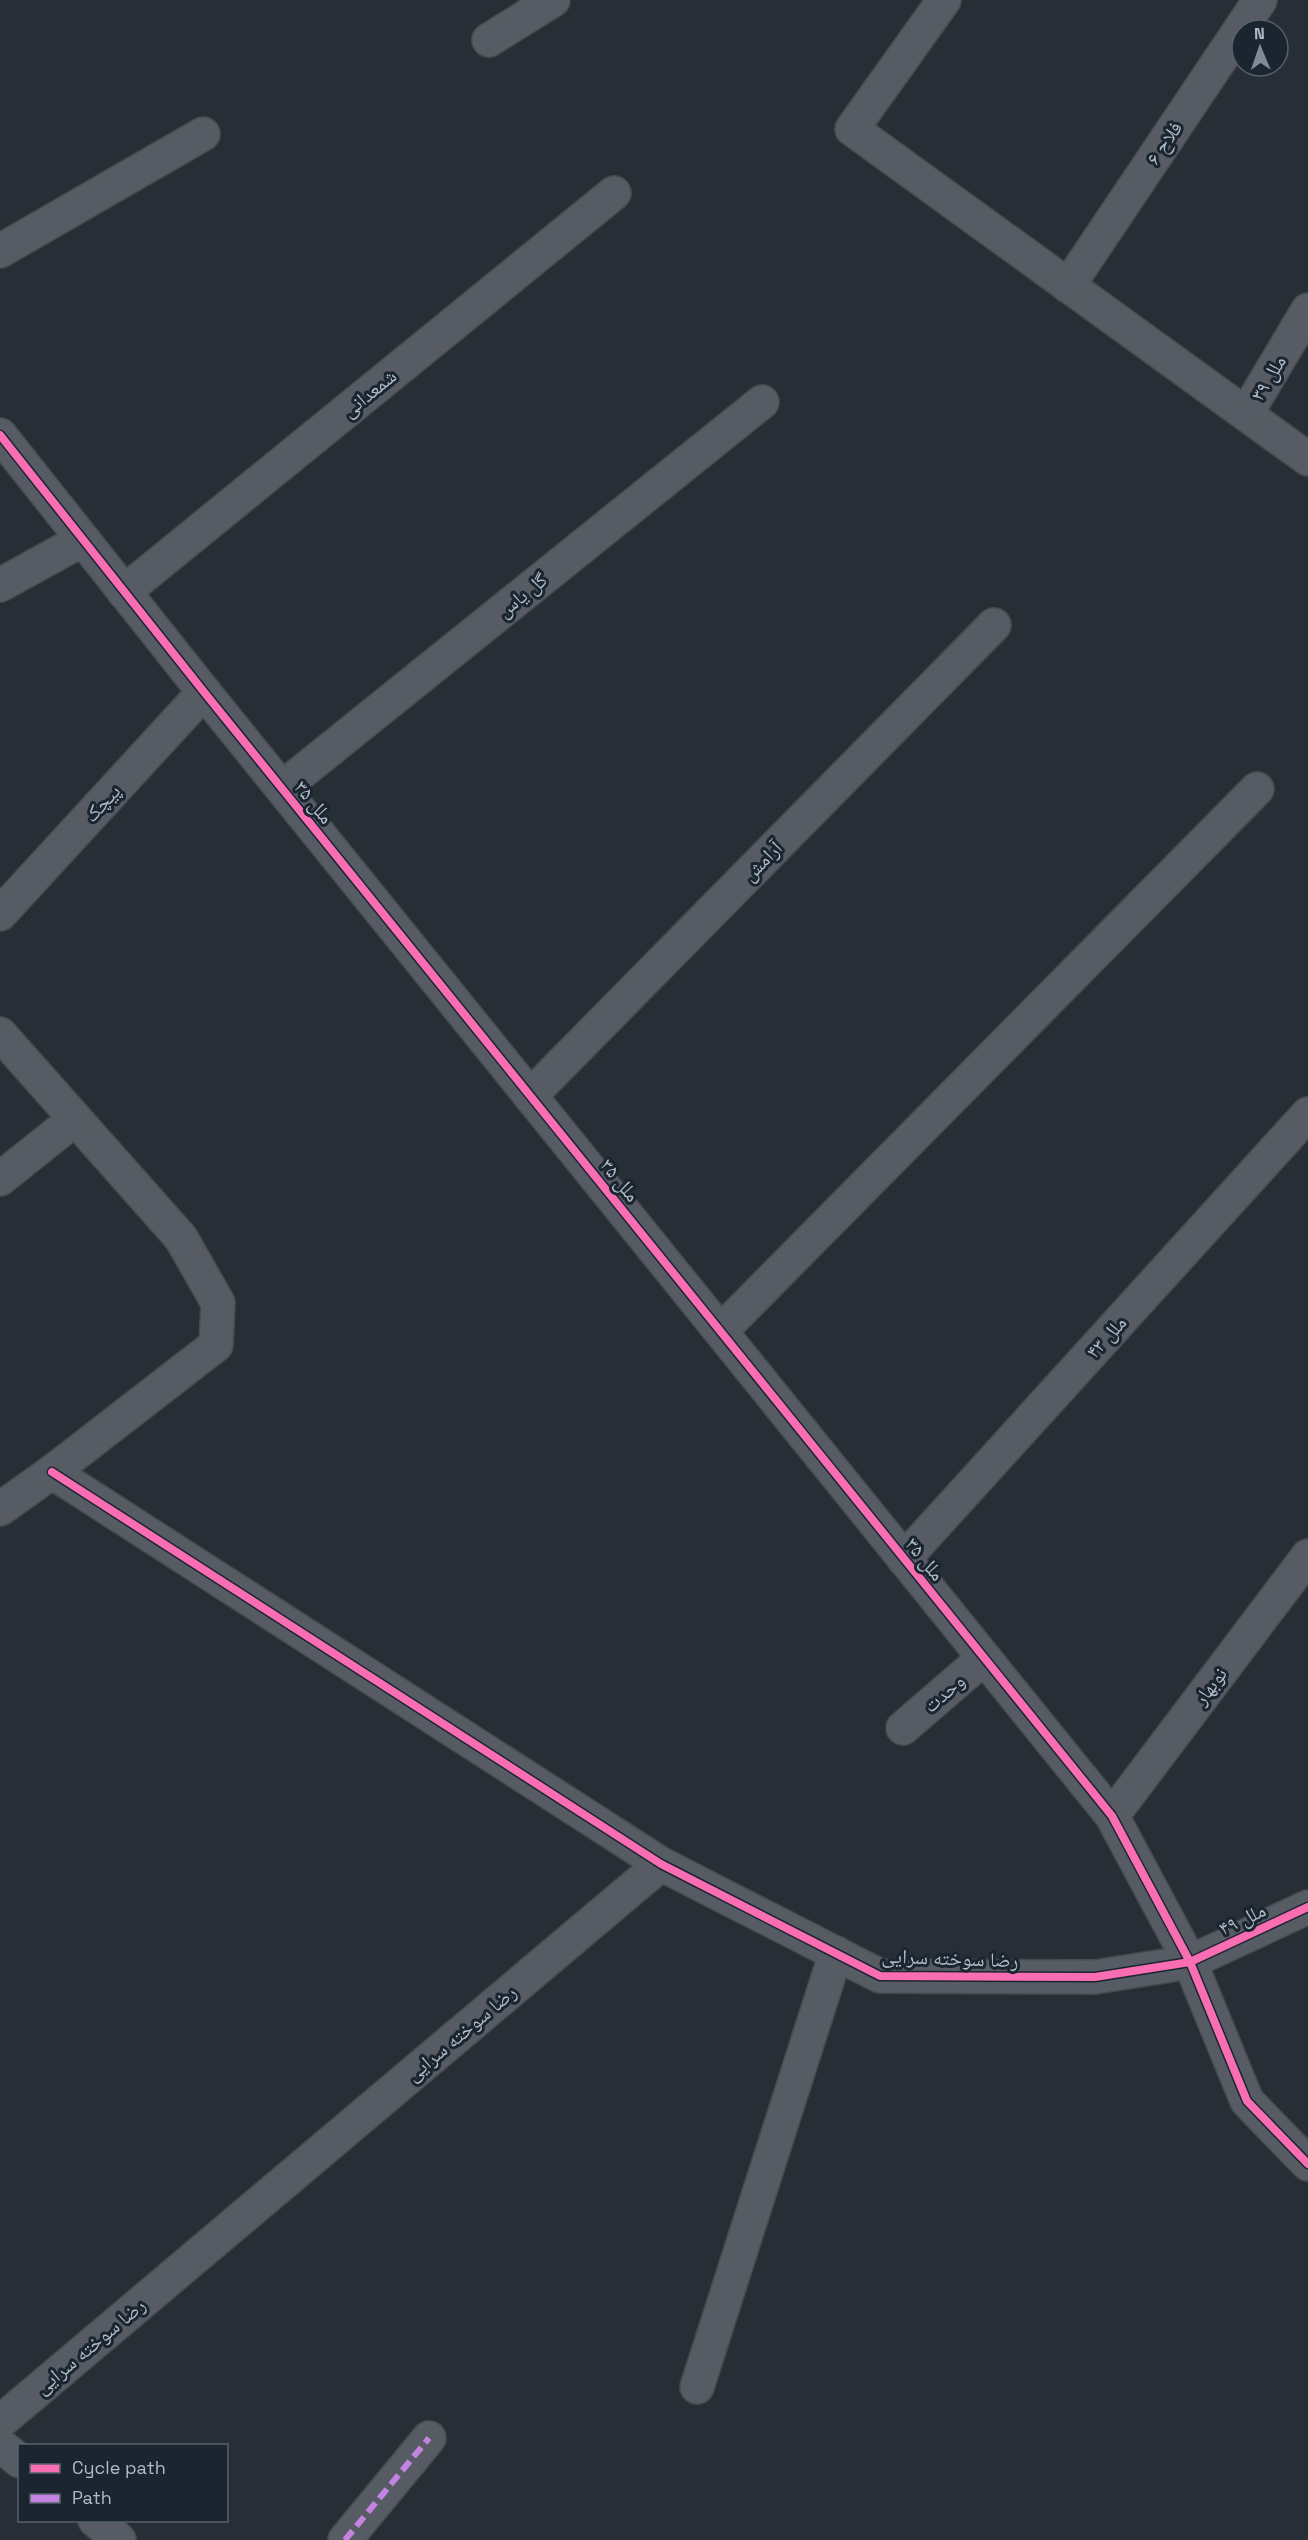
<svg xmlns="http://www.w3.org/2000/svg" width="1308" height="2540" font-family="'Space Grotesk','Noto Naskh Arabic',sans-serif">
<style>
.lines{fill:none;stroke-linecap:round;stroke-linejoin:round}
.minor-casing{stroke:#454a50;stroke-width:36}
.minor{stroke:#575c64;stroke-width:33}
.quiet{stroke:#c483df;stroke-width:6;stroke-dasharray:12 6;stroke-linecap:butt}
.cycleway-casing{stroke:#1a2530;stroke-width:11}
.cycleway{stroke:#f96db3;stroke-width:8}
.labels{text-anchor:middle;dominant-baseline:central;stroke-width:6;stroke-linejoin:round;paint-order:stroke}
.street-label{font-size:20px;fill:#b0bac8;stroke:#1a2530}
</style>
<rect width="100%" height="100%" fill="#272e36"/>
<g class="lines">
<!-- minor casing -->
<g class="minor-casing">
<g id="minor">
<polyline points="944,0 852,129 1308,459"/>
<polyline points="489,40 553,0"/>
<polyline points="0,251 203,134"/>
<polyline points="1068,286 1260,0"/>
<polyline points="1246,414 1308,310"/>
<polyline points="0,435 204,692 1112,1816 1190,1962 1247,2101 1308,2164"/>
<polyline points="0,585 82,540"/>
<polyline points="124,592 614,193"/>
<polyline points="282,788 762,402"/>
<polyline points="0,914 204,692"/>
<polyline points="0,1034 181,1238 218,1303 216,1345 52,1472 0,1509"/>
<polyline points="530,1096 994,625"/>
<polyline points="0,1179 75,1119"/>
<polyline points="721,1331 1257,789"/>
<polyline points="52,1472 661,1864 880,1976 1095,1977 1190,1962 1308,1907"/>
<polyline points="904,1559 1308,1114"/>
<polyline points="903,1728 984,1658"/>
<polyline points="1112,1816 1308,1556"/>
<polyline points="697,2387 836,1953"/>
<polyline points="0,2422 661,1864"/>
<polyline points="0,2445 20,2461"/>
<polyline points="95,2520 119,2540"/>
<polyline points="345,2540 429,2438"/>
</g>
</g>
<!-- minor -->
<use href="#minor" class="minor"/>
<!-- quiet -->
<polyline class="quiet" points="345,2540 429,2438"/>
<!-- cycleway casing -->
<g class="cycleway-casing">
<g id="cycleway">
<polyline points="0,435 204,692 1112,1816 1190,1962 1247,2101 1308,2164"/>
<polyline points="52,1472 661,1864 880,1976 1095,1977 1190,1962 1308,1907"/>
</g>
</g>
<!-- cycleway -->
<use href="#cycleway" class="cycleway"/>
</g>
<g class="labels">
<!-- street labels -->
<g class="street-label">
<text transform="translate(1164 143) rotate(-56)">فلاح ۶</text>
<text transform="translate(1268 378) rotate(-59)">ملل ۳۹</text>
<text transform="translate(369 393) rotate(-39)">شمعدانی</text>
<text transform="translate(522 595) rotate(-39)">گل یاس</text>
<text transform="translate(314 802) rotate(51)">ملل ۳۵</text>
<text transform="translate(102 803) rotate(-47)">پیچک</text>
<text transform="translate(762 861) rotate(-45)">آرامش</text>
<text transform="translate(620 1180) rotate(51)">ملل ۳۵</text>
<text transform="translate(1106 1337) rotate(-48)">ملل ۴۳</text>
<text transform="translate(925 1559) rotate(51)">ملل ۳۵</text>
<text transform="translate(1210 1686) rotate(-53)">نوبهار</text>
<text transform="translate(944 1693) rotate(-41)">وحدت</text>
<text transform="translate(1242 1919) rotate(-25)">ملل ۴۹</text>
<text transform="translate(950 1958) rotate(2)">رضا سوخته سرایی</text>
<text transform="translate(461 2033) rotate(-40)">رضا سوخته سرایی</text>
<text transform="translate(90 2346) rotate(-40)">رضا سوخته سرایی</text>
</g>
</g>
<!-- legend -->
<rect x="18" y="2444" width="210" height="78" fill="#1a2530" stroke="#56616d" stroke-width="1.5"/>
<rect x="30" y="2464" width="30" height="9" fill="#f96db3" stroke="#56616d" stroke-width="1.5"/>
<text x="72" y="2474" font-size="18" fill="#b0bac8">Cycle path</text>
<rect x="30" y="2494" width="30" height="9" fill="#c483df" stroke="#56616d" stroke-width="1.5"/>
<text x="72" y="2504" font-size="18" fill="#b0bac8">Path</text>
<!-- north arrow -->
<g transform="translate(1260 48) rotate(358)"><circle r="28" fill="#1a2530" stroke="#56616d" stroke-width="1.5"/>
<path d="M0-4.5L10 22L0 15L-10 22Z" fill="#808995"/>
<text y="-9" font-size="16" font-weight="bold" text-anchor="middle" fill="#b0bac8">N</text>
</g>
</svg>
